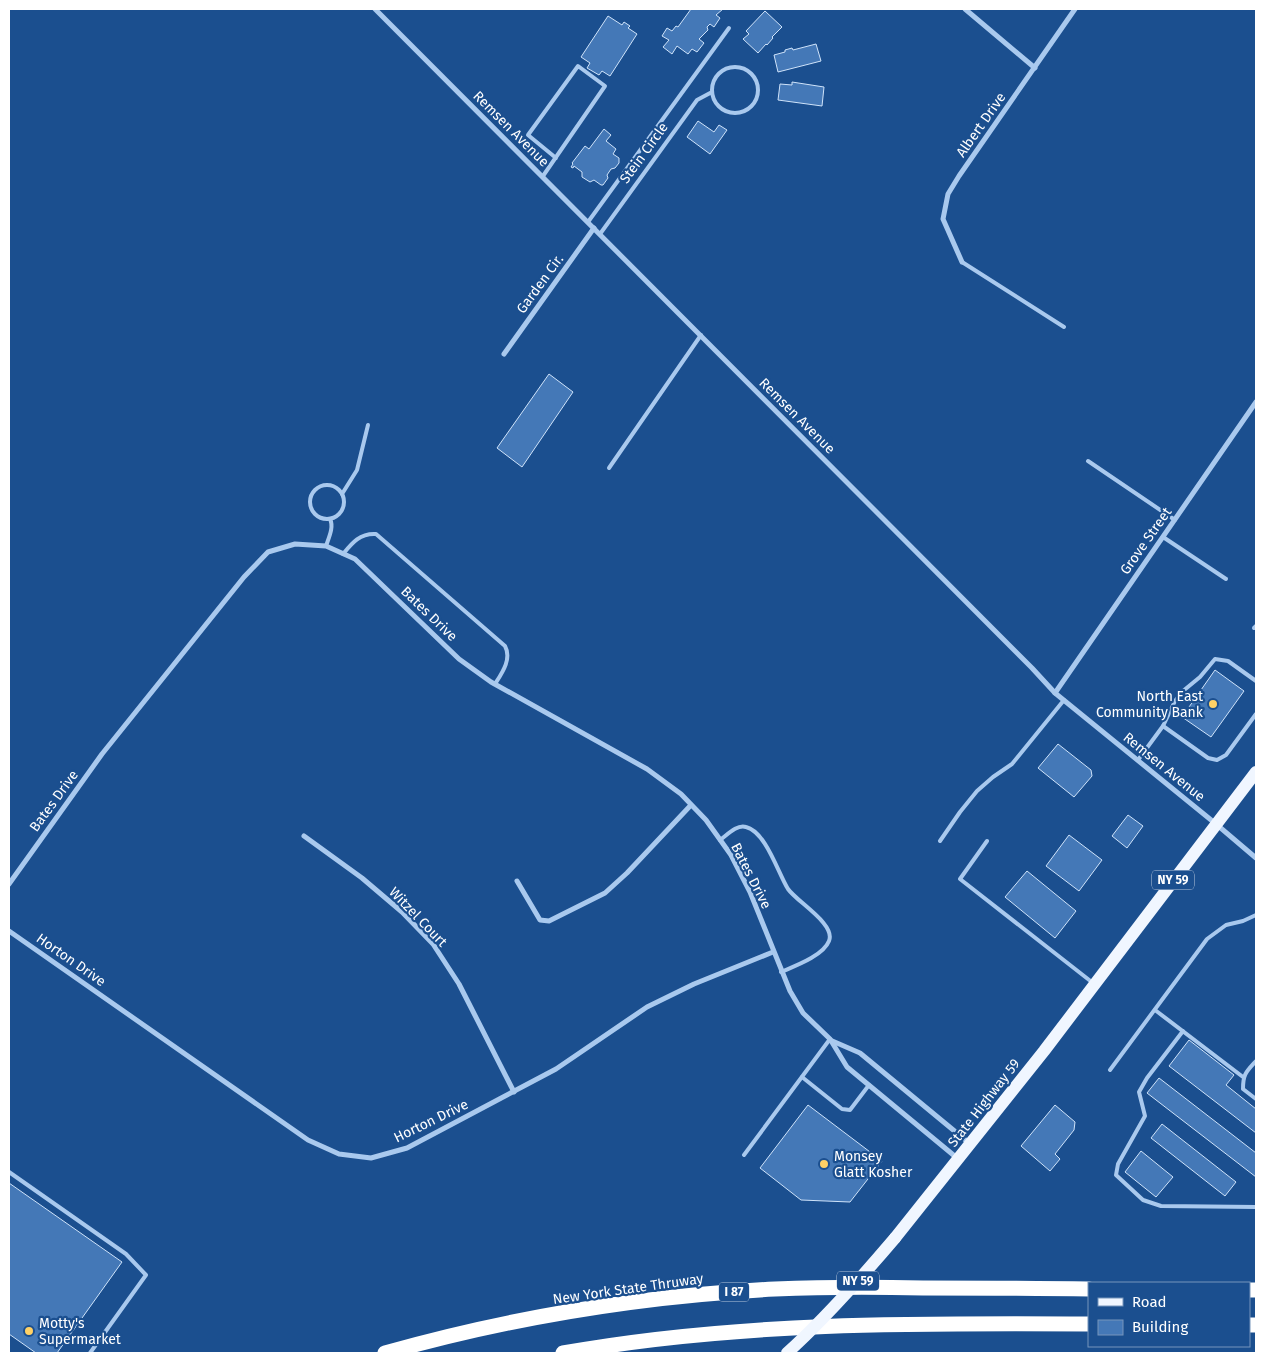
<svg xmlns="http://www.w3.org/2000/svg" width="1265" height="1362" font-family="'Fira Sans',sans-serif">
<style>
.building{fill:#4478b7;stroke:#cfe3fa}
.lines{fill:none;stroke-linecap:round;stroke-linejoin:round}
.service{stroke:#a9c9ee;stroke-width:4}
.minor{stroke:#a9c9ee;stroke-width:5}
.primary{stroke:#f0f6ff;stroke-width:12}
.motorway{stroke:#fff;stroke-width:15}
.primary-bridge{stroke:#f0f6ff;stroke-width:12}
.poi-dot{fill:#ffd166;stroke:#1b4f8f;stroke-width:2}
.labels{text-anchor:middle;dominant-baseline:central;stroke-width:4.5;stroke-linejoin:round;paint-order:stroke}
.shield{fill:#1b4f8f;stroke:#bbcadd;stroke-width:1}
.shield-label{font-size:12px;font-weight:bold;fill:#fff}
.street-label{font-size:14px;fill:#fff;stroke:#1b4f8f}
.poi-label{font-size:14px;fill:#fff;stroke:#1b4f8f;text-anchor:start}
</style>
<rect width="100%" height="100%" fill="#1b4f8f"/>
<!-- building -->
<g class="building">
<polygon points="691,9 723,9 716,15 720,18 714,27 710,24 707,27 708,30 699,39 704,43 697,52 692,49 688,54 677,46 672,54 663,47 669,40 662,36 667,28 672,31 676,26 678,27"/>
<polygon points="765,11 782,27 772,37 773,38 767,45 766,44 758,53 743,39 749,34 746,31"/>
<polygon points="608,16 622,25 624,22 630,26 628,28 637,34 610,76 602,71 599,75 587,68 590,63 581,57"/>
<polygon points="816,44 821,61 778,72 774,55 785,52 785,50 792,48 793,50"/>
<polygon points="792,82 824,87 822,106 778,100 780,84 792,85"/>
<polygon points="698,121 714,132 719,125 727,130 710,154 687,137"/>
<polygon points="604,129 611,135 606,141 616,149 613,154 619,158 619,163 615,168 611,169 607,175 608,178 603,185 601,185 594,180 590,182 582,177 582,172 574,166 573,168 571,167 573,164 572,163 585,146 589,149"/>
<polygon points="549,374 573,392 522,467 497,448"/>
<polygon points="1215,670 1244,691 1211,737 1182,717"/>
<polygon points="1058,744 1091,770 1092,776 1074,797 1038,768"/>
<polygon points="1128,815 1143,826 1127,848 1112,836"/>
<polygon points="1069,835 1102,860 1079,891 1046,866"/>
<polygon points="1027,871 1076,911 1055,938 1005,897"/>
<polygon points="1189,1040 1234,1075 1226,1085 1256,1109 1256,1133 1169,1066"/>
<polygon points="1159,1078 1256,1153 1256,1177 1147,1093"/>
<polygon points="808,1105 882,1161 850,1202 801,1200 760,1168"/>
<polygon points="1055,1105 1075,1122 1074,1130 1055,1154 1060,1159 1050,1171 1021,1146"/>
<polygon points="1162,1124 1236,1182 1225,1196 1151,1138"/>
<polygon points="1141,1151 1173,1177 1156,1197 1125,1172"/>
<polygon points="9,1183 122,1262 57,1353 36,1353 9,1334"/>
</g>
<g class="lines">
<!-- service -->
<g class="service">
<circle cx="735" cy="90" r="23"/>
<polyline points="543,176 605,86 578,66 528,135 556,158"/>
<polyline points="588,222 729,28"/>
<polyline points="600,234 697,100 712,92"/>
<polyline points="962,262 1064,327"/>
<polyline points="1088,461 1175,520"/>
<polyline points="609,468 701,335"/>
<circle cx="327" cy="502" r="17"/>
<polyline points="342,494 357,470 368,425"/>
<polyline points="1163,537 1226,579"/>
<path d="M326,546C329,537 334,527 330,519"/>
<path d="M343,554C352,543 360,533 376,534L505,646C512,659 502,673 495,684"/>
<polyline points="1254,628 1256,626"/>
<polyline points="1163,726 1208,758 1217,760 1226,755 1256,714"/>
<polyline points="1138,760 1163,726 1175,701 1183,691 1200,677 1215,659 1228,661 1256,681"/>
<path d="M720,840C727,835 737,824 746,827C766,832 778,873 788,889C797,902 836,924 829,941C823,956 795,966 781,972"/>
<polyline points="940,841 960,812 977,791 993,777 1012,764 1064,700"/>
<polyline points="987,841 960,879 1093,983"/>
<polyline points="1155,1010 1243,1077"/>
<polyline points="1183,1031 1147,1078 1139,1092 1145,1116 1118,1164 1116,1175 1143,1200 1161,1206 1256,1207"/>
<path d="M1256,1061C1246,1072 1243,1074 1243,1089L1256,1099"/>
<polyline points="1110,1070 1207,939 1226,925 1243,921 1256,915"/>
<polyline points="802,1077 842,1109 850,1110 869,1085"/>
<polyline points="744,1155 830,1039"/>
<polyline points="9,1172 126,1254 146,1275 90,1353"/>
</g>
<!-- minor -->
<g class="minor">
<polyline points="375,9 1032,668 1055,693 1216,824 1256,858"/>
<polyline points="965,9 1035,68"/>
<polyline points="962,262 943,219 948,194 959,176 1075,9"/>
<polyline points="504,354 594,228"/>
<polyline points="1055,693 1256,402"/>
<polyline points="304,836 362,878 402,912 433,944 459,984 514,1092"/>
<polyline points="517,881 540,920 549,921 605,893 627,873 691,805"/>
<polyline points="9,884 102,754 244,577 268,552 295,544 326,546 355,559 459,659 491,682 647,769 681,794 706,820 731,855 750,892 790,991 803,1013 830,1039 847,1067 957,1158"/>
<polyline points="9,931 308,1140 339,1154 371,1158 407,1148 556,1069 647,1007 694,984 773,952"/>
<polyline points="830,1040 860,1053 969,1143"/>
</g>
<!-- primary -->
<polyline class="primary" points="895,1238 1044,1051 1256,772"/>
<!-- motorway -->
<g class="motorway">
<polyline points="1249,1290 1256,1290"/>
<polyline points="1249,1325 1256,1325"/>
<path d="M385,1353C512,1317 644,1296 775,1289C824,1287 874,1287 923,1288C978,1288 1033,1288 1089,1289"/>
<path d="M563,1353C737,1322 913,1323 1089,1324"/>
</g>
<!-- primary-bridge -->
<path class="primary-bridge" d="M787,1353C826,1318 861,1278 895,1238"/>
</g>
<!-- markers -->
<g class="poi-dot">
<circle cx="1213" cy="704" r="5"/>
<circle cx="824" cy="1164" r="5"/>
<circle cx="29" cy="1331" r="5"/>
</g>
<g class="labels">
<!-- shield labels -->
<g class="shield">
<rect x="1152" y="870.5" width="42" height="19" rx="4"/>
<rect x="837" y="1271.5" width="42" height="19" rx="4"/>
<rect x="719" y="1282.5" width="30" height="19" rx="4"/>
</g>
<g class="shield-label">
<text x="1173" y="880">NY 59</text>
<text x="858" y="1281">NY 59</text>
<text x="734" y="1292">I 87</text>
</g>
<!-- street labels -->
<g class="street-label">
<text transform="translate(981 125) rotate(-55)">Albert Drive</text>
<text transform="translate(511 129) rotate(45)">Remsen Avenue</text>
<text transform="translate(644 153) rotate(-54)">Stein Circle</text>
<text transform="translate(540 284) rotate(-54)">Garden Cir.</text>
<text transform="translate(797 416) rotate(45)">Remsen Avenue</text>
<text transform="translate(1146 541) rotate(-55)">Grove Street</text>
<text transform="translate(429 614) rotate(44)">Bates Drive</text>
<text transform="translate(1164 767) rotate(39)">Remsen Avenue</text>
<text transform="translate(54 801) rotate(-54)">Bates Drive</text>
<text transform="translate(751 876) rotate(63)">Bates Drive</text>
<text transform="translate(418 917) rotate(46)">Witzel Court</text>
<text transform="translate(71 960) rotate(35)">Horton Drive</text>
<text transform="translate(984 1103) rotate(-52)">State Highway 59</text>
<text transform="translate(431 1121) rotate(-26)">Horton Drive</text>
<text transform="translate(628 1289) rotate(-8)">New York State Thruway</text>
</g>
<!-- poi labels -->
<g class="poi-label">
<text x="1203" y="696" text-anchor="end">North East<tspan x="1203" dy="16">Community Bank</tspan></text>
<text x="834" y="1156">Monsey<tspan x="834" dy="16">Glatt Kosher</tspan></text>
<text x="39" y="1323">Motty's<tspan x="39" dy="16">Supermarket</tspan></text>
</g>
</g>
<!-- border -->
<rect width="1265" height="1362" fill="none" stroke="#ffffff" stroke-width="20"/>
<!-- legend -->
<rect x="1088" y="1282" width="162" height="65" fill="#1b4f8f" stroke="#7695bc"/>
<rect x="1098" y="1298" width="25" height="8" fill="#f0f6ff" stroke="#7695bc"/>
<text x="1132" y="1307" font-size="15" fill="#ffffff">Road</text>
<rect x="1098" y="1320" width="25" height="15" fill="#4478b7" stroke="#7695bc"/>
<text x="1132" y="1332" font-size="15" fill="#ffffff">Building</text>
</svg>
